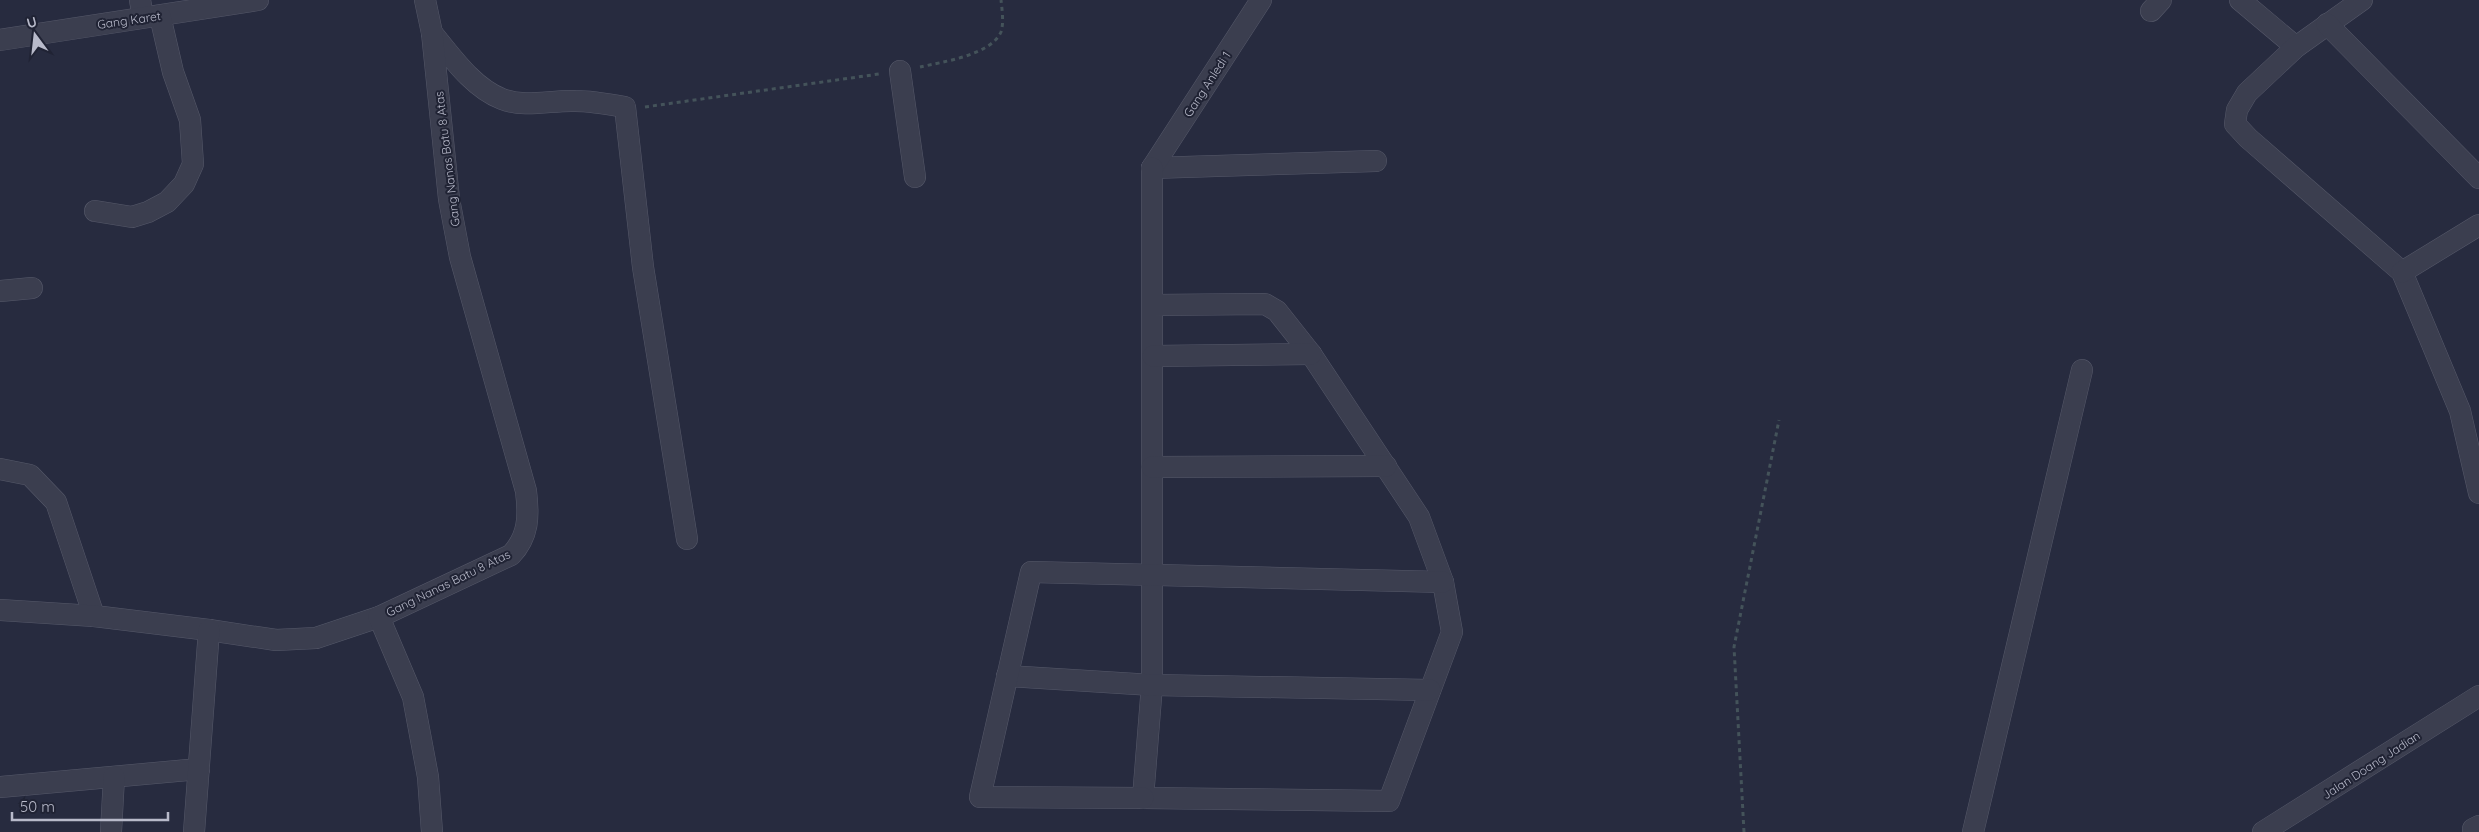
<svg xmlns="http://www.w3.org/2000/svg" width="2479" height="832" font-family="Quicksand,sans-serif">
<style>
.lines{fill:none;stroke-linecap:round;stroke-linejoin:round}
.street-casing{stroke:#56596a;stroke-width:22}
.path{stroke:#44535a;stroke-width:3;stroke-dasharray:4 4;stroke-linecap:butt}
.street{stroke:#3b3e4f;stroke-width:21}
.labels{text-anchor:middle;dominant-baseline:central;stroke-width:4;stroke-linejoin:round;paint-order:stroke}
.street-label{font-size:12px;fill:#b8baca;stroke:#202334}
</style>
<rect width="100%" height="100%" fill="#272b3f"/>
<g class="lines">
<!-- street casing -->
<g class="street-casing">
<g id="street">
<polyline points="140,0 143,17"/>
<polyline points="2240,0 2296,47"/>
<polyline points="2362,0 2296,47 2247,93 2237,110 2235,124 2248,138 2402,272 2460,411 2479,493"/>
<polyline points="2151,11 2161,0"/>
<polyline points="2327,24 2479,178"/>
<path d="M432,33C451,56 473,88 502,99C525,108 551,100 575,101C591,101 608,104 625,107L643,267L687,539"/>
<polyline points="0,40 258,0"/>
<polyline points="900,71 915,177"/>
<polyline points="1152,168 1376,161"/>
<polyline points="1152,168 1261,0"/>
<polyline points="95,211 132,217 148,212 167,202 184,184 193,164 190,120 173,72 160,16"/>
<polyline points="2402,272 2479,225"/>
<polyline points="0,291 32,288"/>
<polyline points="1152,305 1265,304 1277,311 1311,354 1419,517 1443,582 1452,632 1389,801 1143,798 1152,685 1152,168"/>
<polyline points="1153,356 1311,354"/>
<polyline points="1152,467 1386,466"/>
<polyline points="0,469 30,475 56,502 94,616"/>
<path d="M0,610L94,616L209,630L276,640L316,638L379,617L511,555C529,536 529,516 526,491L460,257L449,199L432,33L425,0"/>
<polyline points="379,617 413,697 428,777 432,832"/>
<polyline points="1007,676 1152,685 1430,690"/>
<polyline points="0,787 199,769"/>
<polyline points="1143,798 980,797 1031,572 1443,582"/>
<polyline points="2473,829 2479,826"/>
<polyline points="111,832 114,777"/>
<polyline points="194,832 209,630"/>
<polyline points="1973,832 2082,370"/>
<polyline points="2263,832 2479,696"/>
</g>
</g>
<!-- path -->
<g class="path">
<path d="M920,67C942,62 991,55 1001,32C1004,23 1002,9 1001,0"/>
<polyline points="645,107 879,74"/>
<polyline points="1744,832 1734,647 1779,420"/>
</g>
<!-- street -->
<use href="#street" class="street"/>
</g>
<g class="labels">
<!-- street labels -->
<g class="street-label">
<text transform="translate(129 20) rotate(-8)">Gang Karet</text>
<text transform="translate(1207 84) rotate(-57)">Gang Anledi 1</text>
<text transform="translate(447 159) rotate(-97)">Gang Nanas Batu 8 Atas</text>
<text transform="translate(448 583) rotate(-26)">Gang Nanas Batu 8 Atas</text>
<text transform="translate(2371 765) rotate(-33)">Jalan Doang Jadian</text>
</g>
</g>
<!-- north arrow -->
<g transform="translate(35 35) rotate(345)" stroke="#202334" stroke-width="4" paint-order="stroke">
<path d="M0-4L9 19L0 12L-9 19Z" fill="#b8baca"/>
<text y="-8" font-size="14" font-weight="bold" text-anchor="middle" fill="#b8baca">U</text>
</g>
<!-- scale -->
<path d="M12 812v8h156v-8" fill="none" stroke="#b8baca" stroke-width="2.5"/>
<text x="20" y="812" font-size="15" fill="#b8baca" stroke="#202334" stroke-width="4" paint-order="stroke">50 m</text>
</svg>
